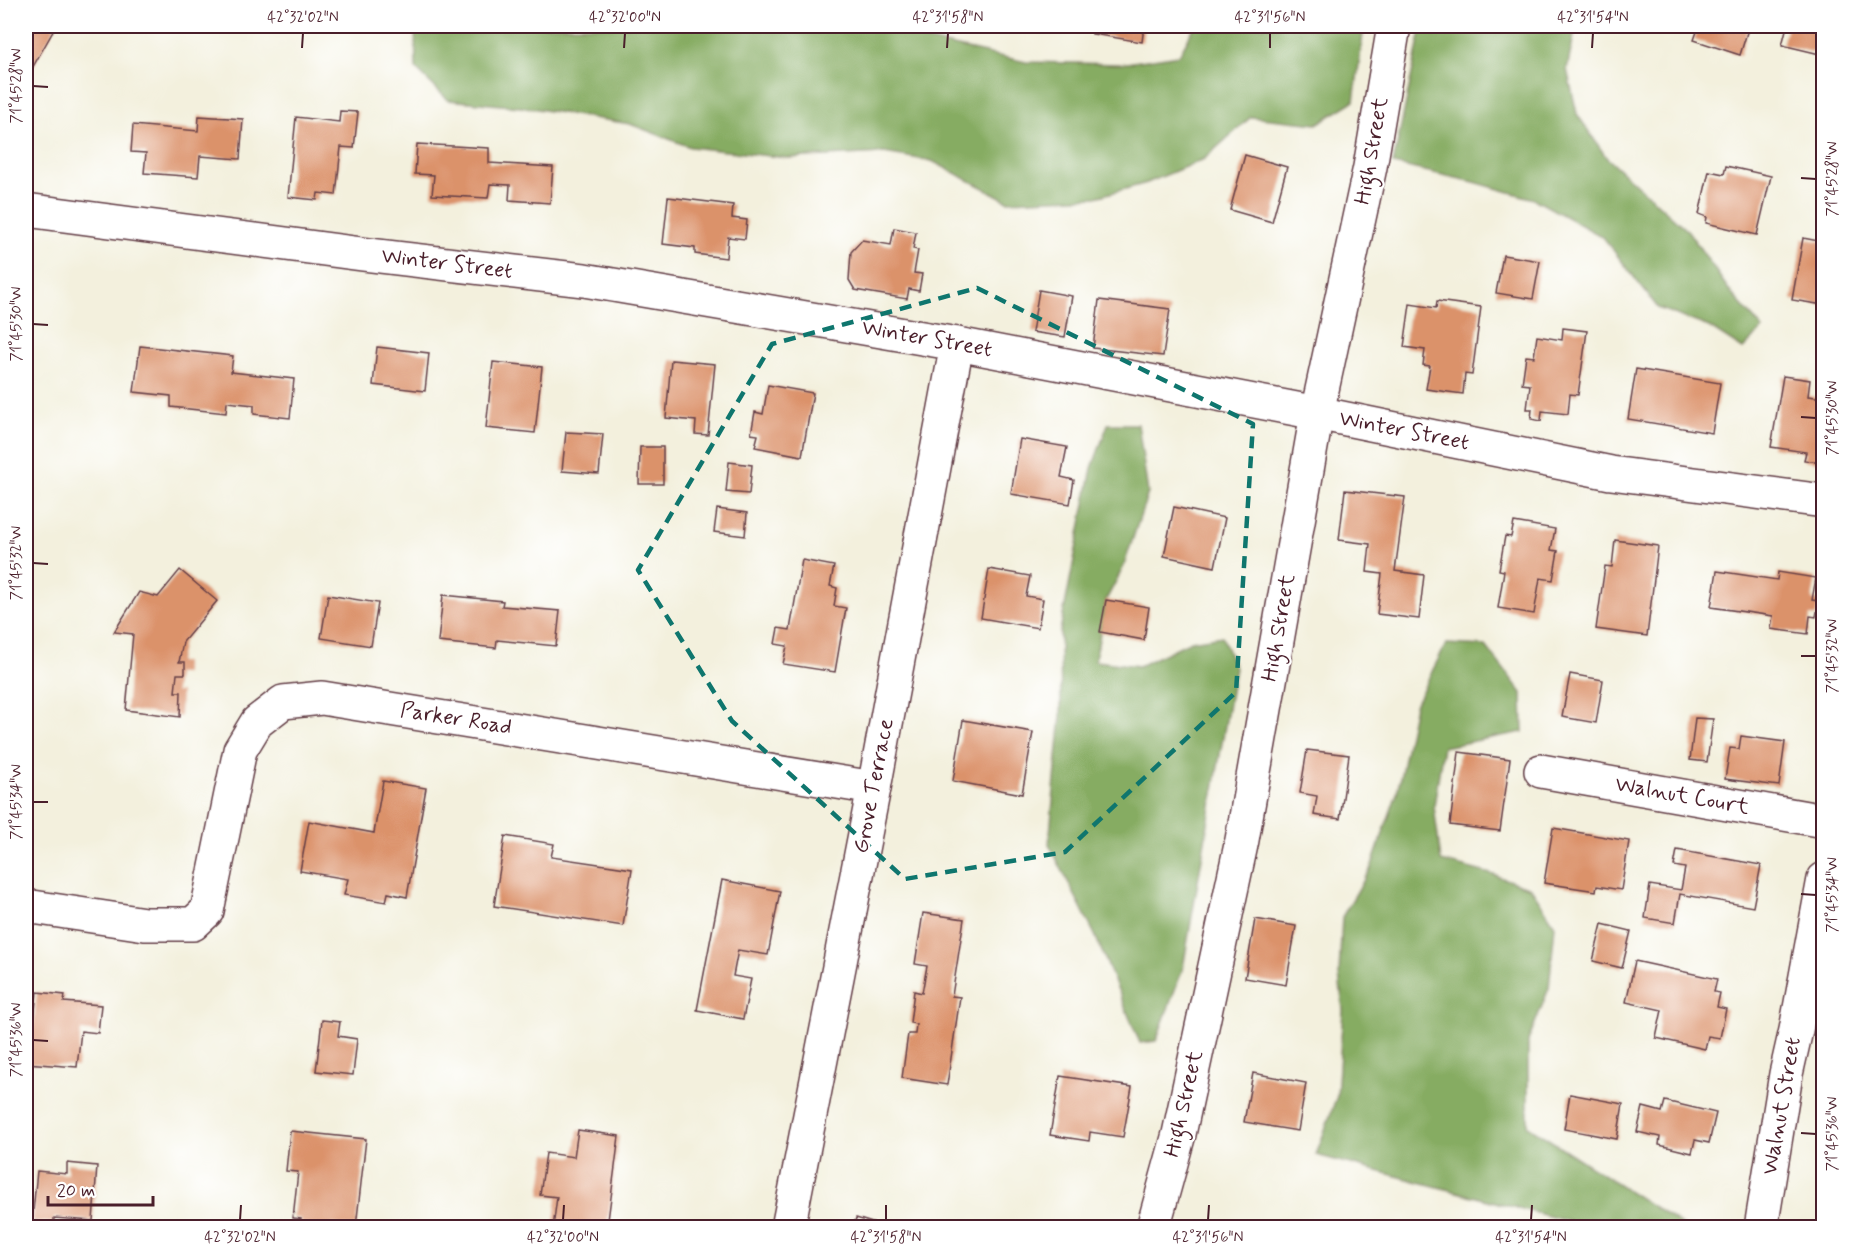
<svg xmlns="http://www.w3.org/2000/svg" width="1849" height="1253" font-family="Mynerve,sans-serif">
<style>
.forest{fill:#86ac62;stroke:#686646;stroke-width:1.5}
.building{fill:#db926b}
.lines{fill:none;stroke-linecap:round;stroke-linejoin:round}
.minor-casing{stroke:#633e46;stroke-width:36}
.minor{stroke:#fff;stroke-width:33}
.marked{fill:none;stroke:#0f766e;stroke-width:4.5;stroke-dasharray:12 8;stroke-linejoin:round}
.ticks{fill:none;stroke:#4a1f2b;stroke-width:2}
.labels{text-anchor:middle;dominant-baseline:central;stroke-width:4.5;stroke-linejoin:round;paint-order:stroke}
.street-label{font-size:22px;fill:#4a1f2b;stroke:#fff}
.neatline{fill:none;stroke:#4a1f2b;stroke-width:2}
.ticks-label{font-size:15px;text-anchor:middle;fill:#4a1f2b}
</style>
<rect width="100%" height="100%" fill="#fff"/>
<filter id="ink" filterUnits="userSpaceOnUse"><feTurbulence type="fractalNoise" baseFrequency=".0167" numOctaves="2"/><feDisplacementMap in="SourceGraphic" scale="12" xChannelSelector="R" yChannelSelector="G"/><feConvolveMatrix kernelMatrix="1 2 1 2 8 2 1 2 1" color-interpolation-filters="sRGB"/></filter>
<filter id="wash" filterUnits="userSpaceOnUse"><feTurbulence type="fractalNoise" baseFrequency=".008" numOctaves="4" result="noise"/><feDisplacementMap in="SourceGraphic" scale="24" xChannelSelector="R" yChannelSelector="G"/><feGaussianBlur stdDeviation="1.35" result="paint"/><feColorMatrix in="noise" values="0 0 0 0 0 0 0 0 0 0 0 0 0 0 0 0 0 1.4 0 .05"/><feComposite in="paint" operator="in"/></filter>
<g filter="url(#wash)">
<rect width="100%" height="100%" fill="#f3f0dd"/>
<!-- forest -->
<g class="forest">
<polygon points="415,26 892,26 908,36 1026,62 1120,64 1179,55 1195,26 1336,26 1363,34 1354,101 1317,124 1251,117 1204,159 1147,183 1096,197 1008,201 932,161 884,153 788,158 690,147 630,124 531,108 448,100 416,69"/>
<polygon points="1422,26 1576,26 1567,69 1577,114 1606,157 1688,231 1731,293 1763,329 1743,349 1709,327 1658,308 1603,237 1534,199 1474,182 1393,164"/>
<polygon points="1108,424 1138,424 1148,493 1123,568 1106,600 1095,661 1139,666 1191,641 1222,636 1235,668 1183,968 1156,1041 1140,1043 1095,935 1049,844 1061,715 1060,631 1092,468"/>
<polygon points="1446,644 1486,646 1522,693 1523,732 1443,747 1434,806 1441,861 1491,874 1531,888 1555,925 1549,988 1528,1041 1528,1126 1685,1227 1590,1227 1316,1155 1337,1096 1343,1010 1339,975 1342,917 1371,868 1397,793 1415,705"/>
</g>
<g id="blocks">
<!-- building -->
<g class="building">
<polygon points="26,26 56,26 26,79"/>
<polygon points="1094,26 1144,26 1142,42 1092,34"/>
<polygon points="1699,26 1749,26 1740,55 1694,40"/>
<polygon points="1787,26 1824,26 1824,55 1782,45"/>
<polygon points="340,111 358,112 354,148 341,147 336,195 318,193 317,200 288,197 296,117 339,122"/>
<polygon points="199,116 243,119 240,159 200,156 198,177 144,173 146,153 131,152 133,125 198,131"/>
<polygon points="417,144 489,148 489,163 553,167 550,203 509,200 510,185 490,184 488,198 432,195 434,175 415,174"/>
<polygon points="1245,155 1287,167 1272,222 1230,210"/>
<polygon points="1726,166 1771,176 1757,235 1706,223 1707,217 1699,214 1709,171 1724,174"/>
<polygon points="668,197 733,205 732,218 747,220 745,239 728,237 726,258 695,254 695,248 663,244"/>
<polygon points="894,228 916,232 913,249 918,250 914,273 922,274 919,291 909,289 907,299 855,290 849,280 851,252 862,240 891,245"/>
<polygon points="1803,238 1824,242 1824,305 1792,300"/>
<polygon points="1503,255 1540,261 1533,299 1496,293"/>
<polygon points="1039,290 1072,296 1065,337 1032,332"/>
<polygon points="1099,300 1170,309 1163,356 1093,348"/>
<polygon points="1437,301 1481,307 1472,375 1465,374 1463,394 1426,389 1430,366 1423,365 1425,350 1404,347 1410,304 1436,308"/>
<polygon points="1563,328 1587,331 1578,395 1570,394 1568,414 1542,411 1541,421 1531,419 1532,409 1527,409 1530,385 1522,384 1526,356 1534,357 1537,336 1562,340"/>
<polygon points="140,346 233,356 231,372 294,379 290,418 254,414 254,405 227,402 226,413 171,407 171,396 134,392"/>
<polygon points="377,347 429,353 425,391 373,385"/>
<polygon points="671,360 715,364 708,435 695,434 696,421 666,418"/>
<polygon points="493,362 542,367 535,433 486,428"/>
<polygon points="1636,369 1720,383 1712,433 1628,419"/>
<polygon points="1783,376 1810,380 1808,396 1824,398 1824,463 1804,460 1806,452 1771,447"/>
<polygon points="768,385 813,393 802,456 755,447 758,435 751,434 755,412 763,414"/>
<polygon points="566,432 603,434 599,474 562,471"/>
<polygon points="1020,439 1067,447 1061,477 1074,480 1070,504 1011,494"/>
<polygon points="640,447 663,447 663,484 639,484"/>
<polygon points="729,462 752,465 749,494 726,492"/>
<polygon points="1345,490 1405,497 1395,571 1424,575 1419,619 1377,614 1382,574 1367,572 1370,544 1339,540"/>
<polygon points="1174,507 1225,518 1215,567 1164,556"/>
<polygon points="717,509 747,513 745,536 714,532"/>
<polygon points="1514,522 1555,529 1551,550 1558,551 1553,580 1540,578 1534,614 1498,608 1504,571 1499,570 1505,536 1511,537"/>
<polygon points="1615,540 1658,546 1647,636 1596,629 1605,566 1612,567"/>
<polygon points="802,560 834,566 830,586 837,588 834,606 846,608 835,672 783,664 787,646 775,644 778,628 790,630"/>
<polygon points="989,569 1030,576 1026,596 1043,599 1038,628 981,618"/>
<polygon points="180,570 217,601 183,642 179,662 185,662 185,674 177,674 175,692 181,692 180,717 126,710 133,634 114,632 139,592 158,597"/>
<polygon points="1717,571 1777,580 1778,572 1816,578 1812,600 1819,601 1816,617 1810,616 1808,634 1771,629 1773,616 1711,607"/>
<polygon points="328,595 378,603 371,646 321,638"/>
<polygon points="443,595 503,601 502,606 560,611 556,646 497,640 496,648 438,642"/>
<polygon points="1106,600 1149,607 1144,640 1100,632"/>
<polygon points="1570,674 1603,680 1596,723 1562,717"/>
<polygon points="1695,718 1713,719 1707,762 1690,760"/>
<polygon points="963,720 1033,732 1022,794 953,781"/>
<polygon points="1741,736 1785,742 1779,786 1725,779 1730,748 1739,749"/>
<polygon points="1307,750 1349,755 1340,819 1314,815 1317,796 1300,793"/>
<polygon points="1459,752 1510,759 1500,831 1450,825"/>
<polygon points="383,781 426,788 407,897 388,893 386,902 344,895 348,879 300,871 309,821 374,833"/>
<polygon points="1553,828 1629,841 1621,890 1597,886 1596,891 1544,883"/>
<polygon points="505,836 554,844 551,857 632,869 623,926 494,906"/>
<polygon points="1677,850 1761,865 1753,907 1680,894 1675,923 1645,918 1650,885 1681,890 1685,868 1674,866"/>
<polygon points="722,880 780,891 768,955 738,950 733,976 751,979 743,1019 697,1010"/>
<polygon points="923,913 964,919 952,996 960,997 947,1085 902,1078 908,1034 915,1034 916,1024 910,1023 914,991 922,993 927,966 915,964"/>
<polygon points="1255,919 1296,926 1286,985 1245,978"/>
<polygon points="1602,924 1631,931 1622,968 1593,961"/>
<polygon points="1635,961 1717,979 1714,992 1720,993 1717,1007 1726,1009 1720,1038 1708,1036 1705,1049 1656,1038 1662,1010 1626,1002"/>
<polygon points="37,992 65,995 64,1002 101,1005 98,1033 81,1031 77,1067 26,1063 26,1029 33,1029"/>
<polygon points="322,1020 340,1022 338,1036 357,1039 353,1075 316,1071"/>
<polygon points="1253,1073 1306,1083 1298,1131 1244,1122"/>
<polygon points="1060,1076 1132,1087 1123,1137 1090,1132 1089,1141 1050,1135"/>
<polygon points="1570,1094 1623,1104 1617,1139 1564,1129"/>
<polygon points="1665,1101 1716,1113 1709,1143 1695,1140 1692,1153 1659,1145 1660,1137 1637,1132 1643,1107 1662,1112"/>
<polygon points="578,1130 619,1136 607,1228 553,1228 557,1197 540,1195 546,1153 574,1157"/>
<polygon points="290,1131 366,1139 356,1227 331,1224 331,1228 300,1228 301,1219 293,1218 298,1172 286,1171"/>
<polygon points="67,1163 97,1166 93,1221 54,1218 54,1223 32,1221 37,1171 67,1174"/>
<polygon points="856,1218 886,1227 886,1228 853,1228"/>
</g>
</g>
</g>
<g filter="url(#ink)">
<use href="#blocks" fill-opacity="0" stroke="#633e46" stroke-width="1.5"/>
<g class="lines">
<!-- minor casing -->
<g class="minor-casing">
<g id="minor">
<polyline points="26,210 362,254 584,280 957,344 1317,413 1611,473 1824,501"/>
<polyline points="1541,771 1824,821"/>
<polyline points="26,906 145,924 193,924 207,911 240,750 257,722 283,702 322,698 874,788"/>
<polyline points="788,1228 874,788 957,344"/>
<polyline points="1153,1228 1179,1134 1242,840 1317,413 1370,167 1394,26"/>
<polyline points="1761,1228 1786,1074 1796,1030 1824,879"/>
</g>
</g>
<!-- minor -->
<use href="#minor" class="minor"/>
</g>
</g>
<!-- marked area -->
<path class="marked" d="M977,288L1253,424L1236,692L1065,852L905,879L732,721L638,570L772,344Z"/>
<!-- ticks -->
<path class="ticks" d="M302,48L303,33M624,48L625,33M947,48L948,33M1270,48V33M1592,48L1593,33M33,86L48,87M1801,178L1816,179M33,324L48,325M1801,417L1816,418M33,563L48,564M1801,656H1816M33,802H48M1801,894L1816,895M33,1040L48,1041M1801,1133L1816,1134M240,1220L241,1205M563,1220L564,1205M886,1220V1205M1208,1220L1209,1205M1531,1220L1532,1205"/>
<g class="labels">
<!-- street labels -->
<g class="street-label">
<text transform="translate(1372 151) rotate(-80)">High Street</text>
<text transform="translate(447 264) rotate(7)">Winter Street</text>
<text transform="translate(927 339) rotate(10)">Winter Street</text>
<text transform="translate(1404 431) rotate(11)">Winter Street</text>
<text transform="translate(1279 628) rotate(-80)">High Street</text>
<text transform="translate(456 719) rotate(9)">Parker Road</text>
<text transform="translate(874 786) rotate(-79)">Grove Terrace</text>
<text transform="translate(1682 796) rotate(10)">Walnut Court</text>
<text transform="translate(1184 1104) rotate(-77)">High Street</text>
<text transform="translate(1782 1106) rotate(-80)">Walnut Street</text>
</g>
</g>
<!-- margin -->
<rect width="1849" height="1253" fill="none" stroke="#fff" stroke-width="66"/>
<!-- scale -->
<path d="M48 1196v9h105v-9" fill="none" stroke="#4a1f2b" stroke-width="3"/>
<text x="57" y="1196" font-size="18" fill="#4a1f2b" stroke="#ffffff" stroke-width="4.5" paint-order="stroke">20 m</text>
<rect x="33" y="33" width="1783" height="1187" class="neatline"/>
<g class="ticks-label">
<text x="303" y="22">42°32'02"N</text>
<text x="625" y="22">42°32'00"N</text>
<text x="948" y="22">42°31'58"N</text>
<text x="1270" y="22">42°31'56"N</text>
<text x="1593" y="22">42°31'54"N</text>
<text transform="translate(16 86) rotate(-90)" y="5">71°45'28"W</text>
<text transform="translate(1832 179) rotate(-90)" y="5">71°45'28"W</text>
<text transform="translate(16 324) rotate(-90)" y="5">71°45'30"W</text>
<text transform="translate(1832 418) rotate(-90)" y="5">71°45'30"W</text>
<text transform="translate(16 563) rotate(-90)" y="5">71°45'32"W</text>
<text transform="translate(1832 656) rotate(-90)" y="5">71°45'32"W</text>
<text transform="translate(16 802) rotate(-90)" y="5">71°45'34"W</text>
<text transform="translate(1832 895) rotate(-90)" y="5">71°45'34"W</text>
<text transform="translate(16 1040) rotate(-90)" y="5">71°45'36"W</text>
<text transform="translate(1832 1134) rotate(-90)" y="5">71°45'36"W</text>
<text x="240" y="1242">42°32'02"N</text>
<text x="563" y="1242">42°32'00"N</text>
<text x="886" y="1242">42°31'58"N</text>
<text x="1208" y="1242">42°31'56"N</text>
<text x="1531" y="1242">42°31'54"N</text>
</g>
</svg>
